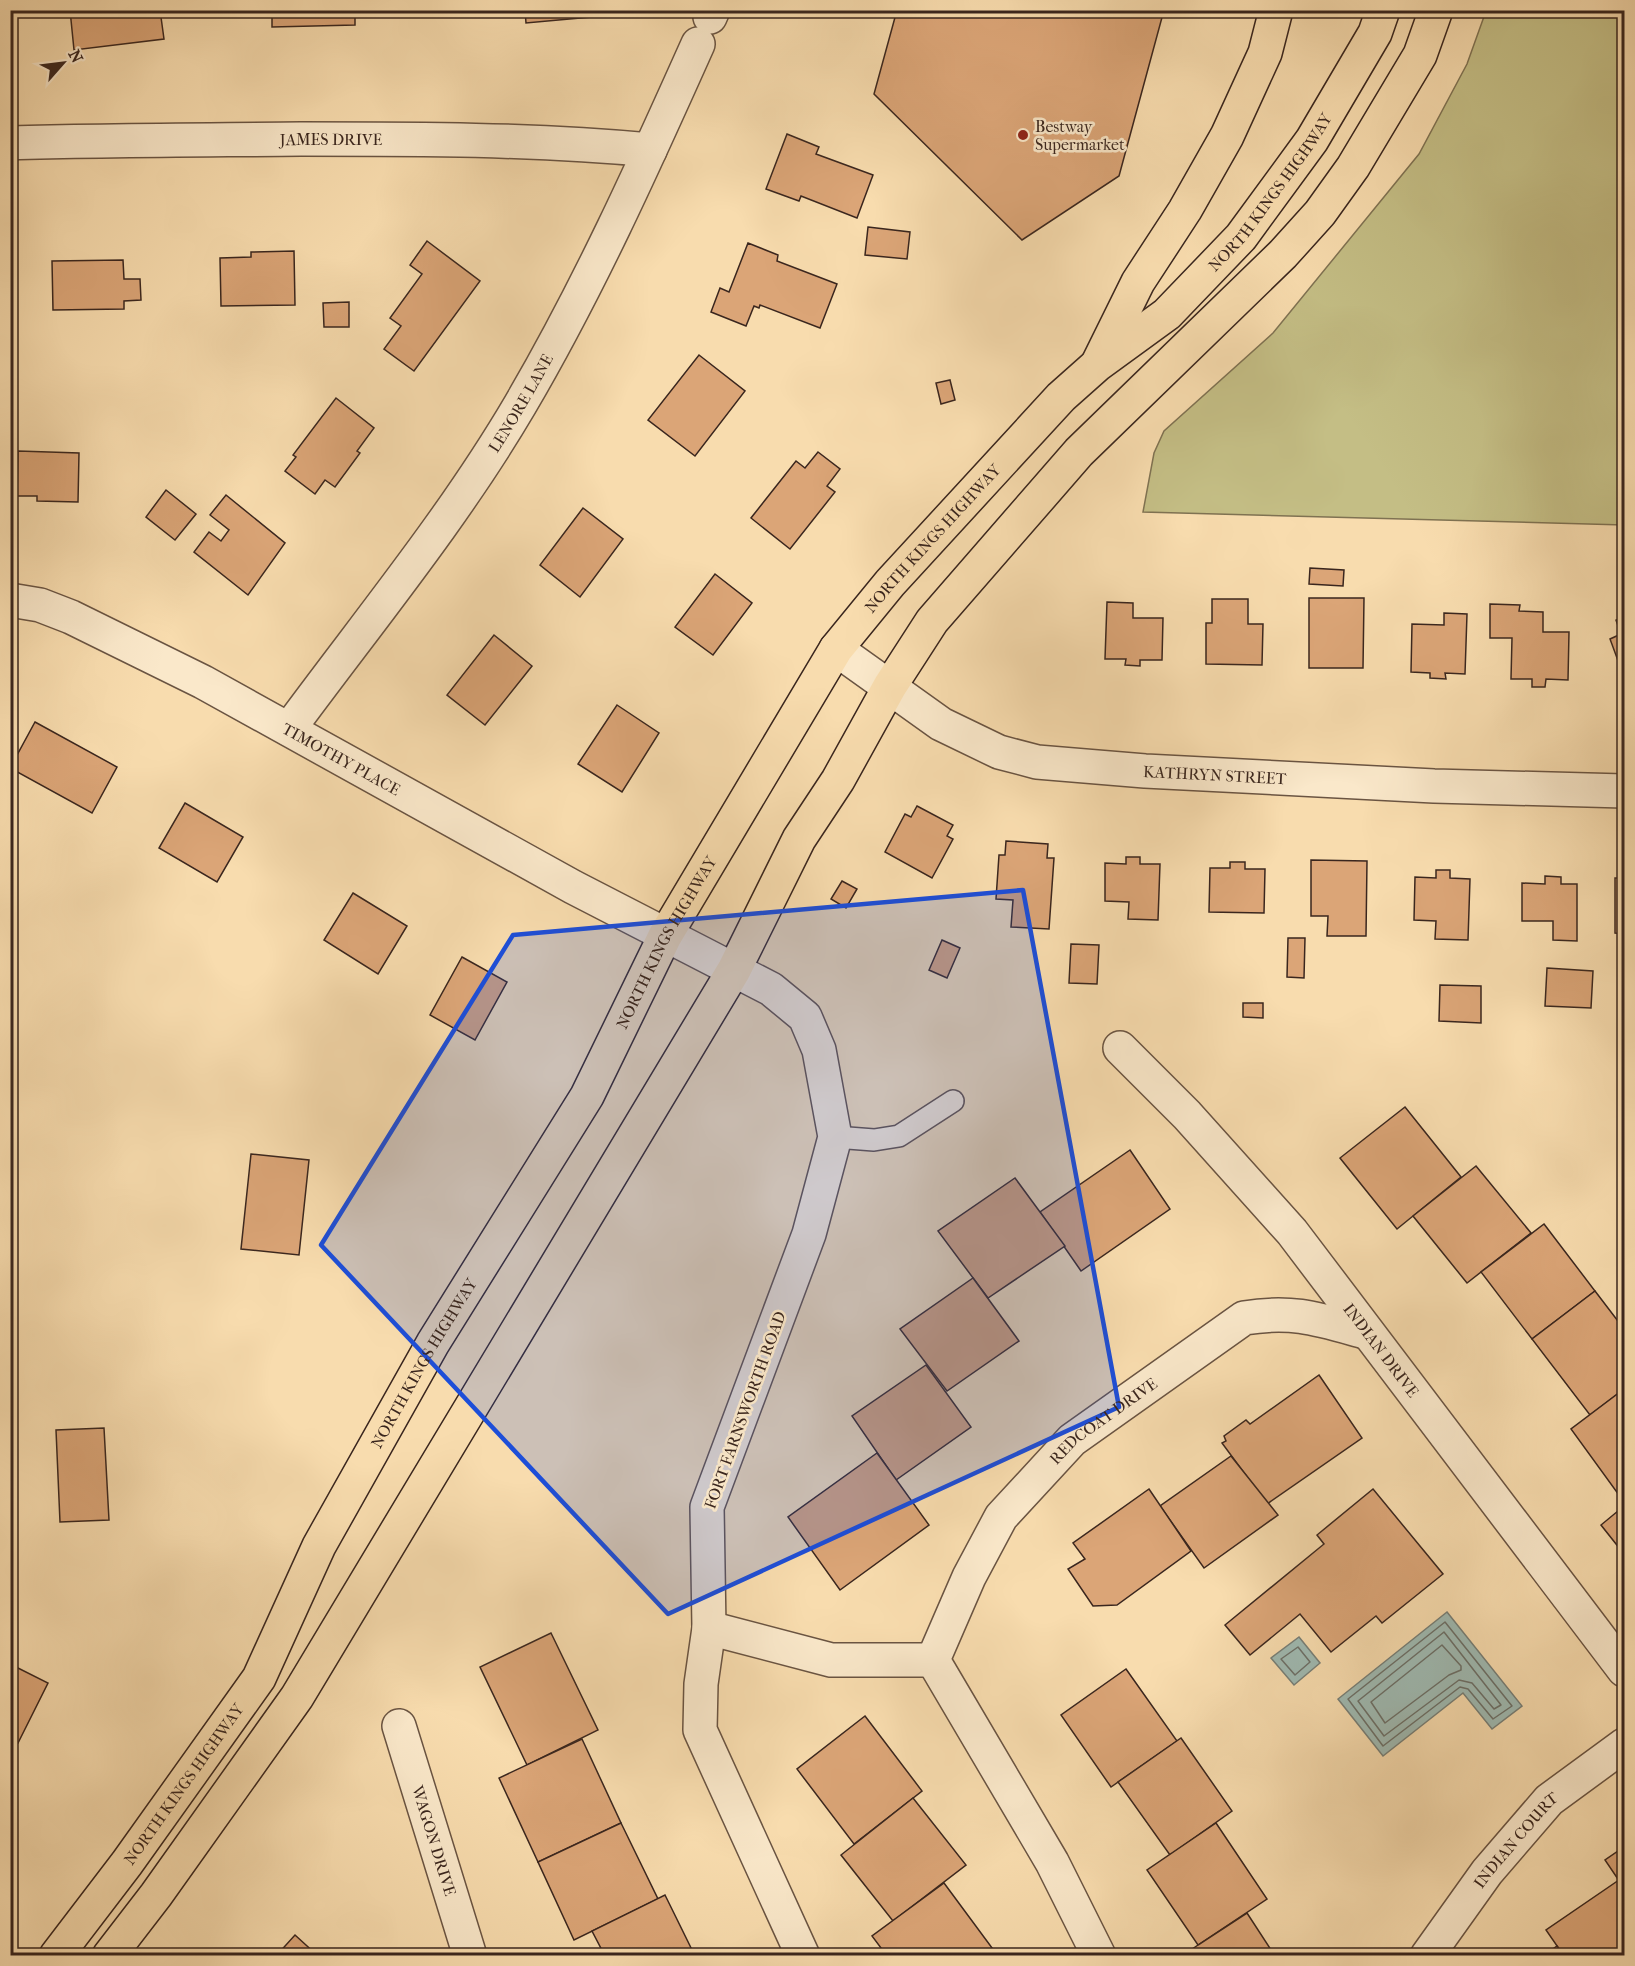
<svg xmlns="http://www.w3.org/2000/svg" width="1635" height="1966" font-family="'IM FELL French Canon',serif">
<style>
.green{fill:#c4be85;stroke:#7f7252;stroke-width:1.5}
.water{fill:#9fbab2;stroke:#777f77;stroke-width:1.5}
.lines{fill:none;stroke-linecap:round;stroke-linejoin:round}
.shore{stroke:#6c7068;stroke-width:1.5}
.building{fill:#dba577;stroke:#3a261e;stroke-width:1.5}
.lane-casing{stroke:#6a5442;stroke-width:24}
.street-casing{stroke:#6a5442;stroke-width:36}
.primary-casing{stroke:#3a261e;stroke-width:36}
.lane{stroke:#fae8ca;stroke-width:21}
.street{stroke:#fae8ca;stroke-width:33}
.primary{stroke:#f8dcae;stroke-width:33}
.marked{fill:#1d4ed8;fill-opacity:0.2;stroke:#1d4ed8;stroke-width:4.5;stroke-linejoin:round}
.poi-dot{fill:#8f2418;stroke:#fae8ca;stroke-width:2}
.labels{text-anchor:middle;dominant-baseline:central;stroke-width:5;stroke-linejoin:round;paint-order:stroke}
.poi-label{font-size:16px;fill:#3a261e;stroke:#fae8ca;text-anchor:start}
.street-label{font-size:16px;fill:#3a261e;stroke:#fae8ca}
</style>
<rect width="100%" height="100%" fill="#f8dcae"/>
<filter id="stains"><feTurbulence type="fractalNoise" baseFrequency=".00333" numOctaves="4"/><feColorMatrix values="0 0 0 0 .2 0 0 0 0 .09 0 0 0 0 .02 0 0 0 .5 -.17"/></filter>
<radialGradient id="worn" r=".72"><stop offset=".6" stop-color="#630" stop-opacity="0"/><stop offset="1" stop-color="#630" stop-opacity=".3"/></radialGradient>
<!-- green -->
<polygon class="green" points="1486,11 1624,11 1624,525 1143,512 1154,453 1164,431 1273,333 1419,154 1467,64"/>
<!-- water -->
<g class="water">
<polygon points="1447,1612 1522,1706 1492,1729 1463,1693 1383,1756 1338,1699"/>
<polygon points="1299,1637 1320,1663 1294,1685 1271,1658"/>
</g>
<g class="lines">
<!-- shore -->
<g class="shore">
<polygon points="1445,1622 1512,1706 1493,1719 1468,1689 1460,1687 1383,1746 1348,1699"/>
<polygon points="1444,1632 1501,1705 1494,1709 1472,1683 1459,1680 1384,1736 1358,1701"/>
<polygon points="1442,1645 1461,1666 1461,1670 1449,1675 1385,1723 1371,1702"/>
<polygon points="1298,1647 1310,1662 1295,1675 1281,1659"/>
</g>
</g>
<!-- building -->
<g class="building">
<polygon points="70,10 160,10 164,39 74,50"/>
<polygon points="272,10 355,10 355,25 272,27"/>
<polygon points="525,10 590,10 591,17 526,23"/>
<polygon points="897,10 1164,10 1119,176 1022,240 874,94"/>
<polygon points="787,134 819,147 816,154 873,175 857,218 801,196 799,201 766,189"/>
<polygon points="868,227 910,232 907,259 865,255"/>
<polygon points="427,241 480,281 414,371 384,349 401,326 390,318 422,274 410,265"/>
<polygon points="748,243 778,255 777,261 837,284 820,328 760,305 759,308 754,306 746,326 711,312 720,288 729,292"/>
<polygon points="294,251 295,305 221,306 220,258 251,257 251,252"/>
<polygon points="123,260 124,279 140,279 141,300 124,301 124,309 53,310 52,261"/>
<polygon points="349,302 349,327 324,327 323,303"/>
<polygon points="699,355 745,391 695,456 648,420"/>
<polygon points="950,380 955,400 941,404 936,383"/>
<polygon points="336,398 374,428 357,451 360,453 335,487 325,480 315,494 285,471 296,457 293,455"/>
<polygon points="18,451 79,453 78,502 37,501 37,496 17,496"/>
<polygon points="818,452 840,469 827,486 835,492 790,549 751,518 796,461 805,468"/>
<polygon points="166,490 196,514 175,540 146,517"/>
<polygon points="226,495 285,543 248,595 194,552 209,532 221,541 229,530 210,515"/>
<polygon points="583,508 623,539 580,597 540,565"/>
<polygon points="1310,568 1344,570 1343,586 1309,584"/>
<polygon points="715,574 752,603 713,655 675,627"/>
<polygon points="1309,598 1364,598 1363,668 1309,668"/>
<polygon points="1212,599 1248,599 1248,624 1263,624 1262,665 1206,664 1206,623 1212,623"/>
<polygon points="1107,602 1133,603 1133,618 1163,618 1162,660 1140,660 1140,666 1125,665 1126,659 1105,659"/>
<polygon points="1490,604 1520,605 1519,611 1543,612 1543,632 1569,632 1568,680 1546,679 1545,687 1532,687 1532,679 1511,679 1512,638 1490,638"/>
<polygon points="1444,613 1467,614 1465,674 1445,673 1446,679 1430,678 1430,673 1411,672 1412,624 1444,625"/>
<polygon points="1624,616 1624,677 1610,639 1621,634 1616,620"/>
<polygon points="494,635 532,666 485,725 447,695"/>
<polygon points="617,705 659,733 622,792 578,764"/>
<polygon points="35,722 117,767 92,813 10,768"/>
<polygon points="185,803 243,837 217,882 159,848"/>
<polygon points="917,806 953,825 947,836 953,839 932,878 885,852 905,814 911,817"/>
<polygon points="1006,841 1048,844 1047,858 1054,858 1049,929 1011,927 1013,900 996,899 999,855 1005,855"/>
<polygon points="1126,857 1140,857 1140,864 1160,864 1158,920 1128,919 1129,902 1105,901 1105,863 1126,864"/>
<polygon points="1311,860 1367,861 1366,936 1327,936 1328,916 1311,916"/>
<polygon points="1230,862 1245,862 1245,869 1265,869 1264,913 1209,912 1210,868 1230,868"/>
<polygon points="1436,870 1450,870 1450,878 1470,879 1468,940 1435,939 1436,921 1414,920 1415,877 1436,878"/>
<polygon points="1545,876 1561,877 1561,884 1577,884 1577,941 1553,940 1553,921 1522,921 1522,883 1545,884"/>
<polygon points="1615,878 1624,878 1624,934 1615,933"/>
<polygon points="842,881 857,889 846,908 831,899"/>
<polygon points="353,893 407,926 378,974 324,940"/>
<polygon points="1288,938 1305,938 1304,978 1287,977"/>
<polygon points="942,940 960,948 947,978 929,970"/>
<polygon points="1071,944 1099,945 1097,984 1069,983"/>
<polygon points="462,957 507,982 475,1040 430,1015"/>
<polygon points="1547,968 1593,971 1591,1008 1545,1006"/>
<polygon points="1440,985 1481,986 1481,1023 1439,1021"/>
<polygon points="1243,1003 1263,1003 1263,1018 1243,1017"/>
<polygon points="1405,1107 1461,1177 1397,1229 1340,1158"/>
<polygon points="1130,1150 1170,1209 1081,1271 1040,1212"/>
<polygon points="251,1154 309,1160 299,1255 241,1249"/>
<polygon points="1476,1166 1531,1233 1467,1283 1413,1216"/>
<polygon points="1015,1178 1065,1246 988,1298 938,1231"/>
<polygon points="1544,1224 1595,1291 1532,1339 1481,1272"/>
<polygon points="973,1278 1019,1341 947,1391 900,1329"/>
<polygon points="1595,1291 1624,1329 1624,1389 1590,1415 1532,1339"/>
<polygon points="926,1365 971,1427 896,1480 852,1416"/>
<polygon points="1319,1375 1362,1438 1267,1504 1222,1443 1226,1441 1224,1436 1246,1420 1250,1424"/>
<polygon points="1624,1389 1624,1502 1571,1429"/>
<polygon points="104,1428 109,1520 60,1522 56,1430"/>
<polygon points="877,1453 929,1525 840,1590 788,1517"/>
<polygon points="1231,1456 1278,1515 1204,1568 1160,1506"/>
<polygon points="1149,1489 1191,1551 1117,1605 1093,1606 1068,1569 1085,1559 1073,1543"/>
<polygon points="1373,1489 1443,1574 1382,1623 1376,1616 1331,1652 1300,1614 1250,1655 1225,1625 1324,1544 1317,1535"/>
<polygon points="1624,1506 1624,1554 1601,1525"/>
<polygon points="551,1633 598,1730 527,1765 480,1667"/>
<polygon points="10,1664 48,1683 18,1743 10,1739"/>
<polygon points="1126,1669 1177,1741 1111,1787 1061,1715"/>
<polygon points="865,1716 922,1791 854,1844 797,1769"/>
<polygon points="1181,1738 1232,1811 1170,1855 1118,1782"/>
<polygon points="582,1739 621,1823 538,1862 499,1778"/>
<polygon points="913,1798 966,1865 893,1921 841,1855"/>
<polygon points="621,1823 658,1899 574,1940 538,1862"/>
<polygon points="1216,1823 1267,1899 1198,1945 1147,1870"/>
<polygon points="1624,1847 1624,1888 1605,1860"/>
<polygon points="1619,1880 1624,1888 1624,1956 1564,1956 1546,1930"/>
<polygon points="944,1883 998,1956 887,1956 872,1936"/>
<polygon points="665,1895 695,1956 605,1956 592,1931"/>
<polygon points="1247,1913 1275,1956 1182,1956 1198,1945"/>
<polygon points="295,1935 318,1956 276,1956"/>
<polygon points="1557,1946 1564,1956 1543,1956"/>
</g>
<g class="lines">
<!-- lane casing -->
<g class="lane-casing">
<polyline id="lane" points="835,1137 874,1140 899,1136 953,1101"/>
</g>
<!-- street casing -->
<g class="street-casing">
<g id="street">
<polyline points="710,17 713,10"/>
<path id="s1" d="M10,143C107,140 204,140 301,139C417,139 534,139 650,150"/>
<path id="s2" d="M10,600L40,605L71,617L203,682L573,887L771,989L805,1017L819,1050L835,1137L809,1234L707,1507L709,1628L701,1684L700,1730L803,1956"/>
<path id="s3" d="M836,649L941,724L999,752L1037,762L1145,771L1434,786L1624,791"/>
<path id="s4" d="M289,729C367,623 453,519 520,405C588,289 643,167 698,44"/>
<path id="s5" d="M1120,1048L1187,1115L1292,1232L1624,1670"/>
<polyline points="709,1628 831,1660 933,1660"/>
<path id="s6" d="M399,1726L470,1956"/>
<path id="s7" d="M1099,1956L1052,1862L933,1660L969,1577L1001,1517L1072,1440L1244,1318C1293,1310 1318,1319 1365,1332"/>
<path id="s8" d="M1427,1956L1487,1872L1549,1800L1624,1745"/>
</g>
</g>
<!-- primary casing -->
<g class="primary-casing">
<g id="primary">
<polyline points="1099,361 1138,282 1185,210 1227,136 1265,53 1276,10"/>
<path id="s9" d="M56,1956L127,1863L259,1678L319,1546L433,1343L587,1096L665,936L836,649L890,583L1061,397L1097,365L1167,314L1241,237L1312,140L1375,33L1383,10"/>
<polyline points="109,1956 156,1895 297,1697 734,970 799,839 838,780 890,686 932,621 1079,452 1283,254 1320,213 1353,167 1420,55 1436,10"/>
</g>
</g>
<!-- lane -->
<use href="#lane" class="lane"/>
<!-- street -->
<use href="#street" class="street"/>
<!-- primary -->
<use href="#primary" class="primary"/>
</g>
<!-- marked area -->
<path class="marked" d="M1023,890L1119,1407L668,1614L321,1245L513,935Z"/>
<!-- markers -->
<circle class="poi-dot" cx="1023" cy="135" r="6"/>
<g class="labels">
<!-- poi labels -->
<g class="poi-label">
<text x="1035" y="126">Bestway<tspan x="1035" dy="18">Supermarket</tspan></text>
</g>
<!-- street labels -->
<g class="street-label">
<text stroke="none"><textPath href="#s1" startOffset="321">JAMES DRIVE</textPath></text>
<text stroke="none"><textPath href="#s9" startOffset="2158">NORTH KINGS HIGHWAY</textPath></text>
<text stroke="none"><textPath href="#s4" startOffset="400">LENORE LANE</textPath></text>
<text stroke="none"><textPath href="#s9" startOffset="1672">NORTH KINGS HIGHWAY</textPath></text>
<text stroke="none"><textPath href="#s2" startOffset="369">TIMOTHY PLACE</textPath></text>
<text stroke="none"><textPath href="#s3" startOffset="411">KATHRYN STREET</textPath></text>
<text stroke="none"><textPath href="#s9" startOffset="1186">NORTH KINGS HIGHWAY</textPath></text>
<text stroke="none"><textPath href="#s5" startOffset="400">INDIAN DRIVE</textPath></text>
<text stroke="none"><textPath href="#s9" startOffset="700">NORTH KINGS HIGHWAY</textPath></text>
<text transform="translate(745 1410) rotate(-70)">FORT FARNSWORTH ROAD</text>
<text stroke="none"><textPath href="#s7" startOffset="639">REDCOAT DRIVE</textPath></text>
<text stroke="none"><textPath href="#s9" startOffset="214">NORTH KINGS HIGHWAY</textPath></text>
<text stroke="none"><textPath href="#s6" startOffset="120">WAGON DRIVE</textPath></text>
<text stroke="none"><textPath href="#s8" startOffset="146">INDIAN COURT</textPath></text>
</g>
</g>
<!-- margin -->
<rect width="1635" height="1966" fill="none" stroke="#f8dcae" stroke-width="36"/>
<rect x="12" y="12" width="1611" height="1942" fill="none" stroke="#3a261e" stroke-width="3"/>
<rect x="18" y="18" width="1599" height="1930" fill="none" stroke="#3a261e" stroke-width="1.5"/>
<!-- north arrow -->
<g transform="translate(63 63) rotate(62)" stroke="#fae8ca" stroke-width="4.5" paint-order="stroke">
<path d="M0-4.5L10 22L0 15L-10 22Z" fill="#3a261e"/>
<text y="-9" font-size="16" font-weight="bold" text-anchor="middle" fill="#3a261e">N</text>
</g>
<rect width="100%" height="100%" filter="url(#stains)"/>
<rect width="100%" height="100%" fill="url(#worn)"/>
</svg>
